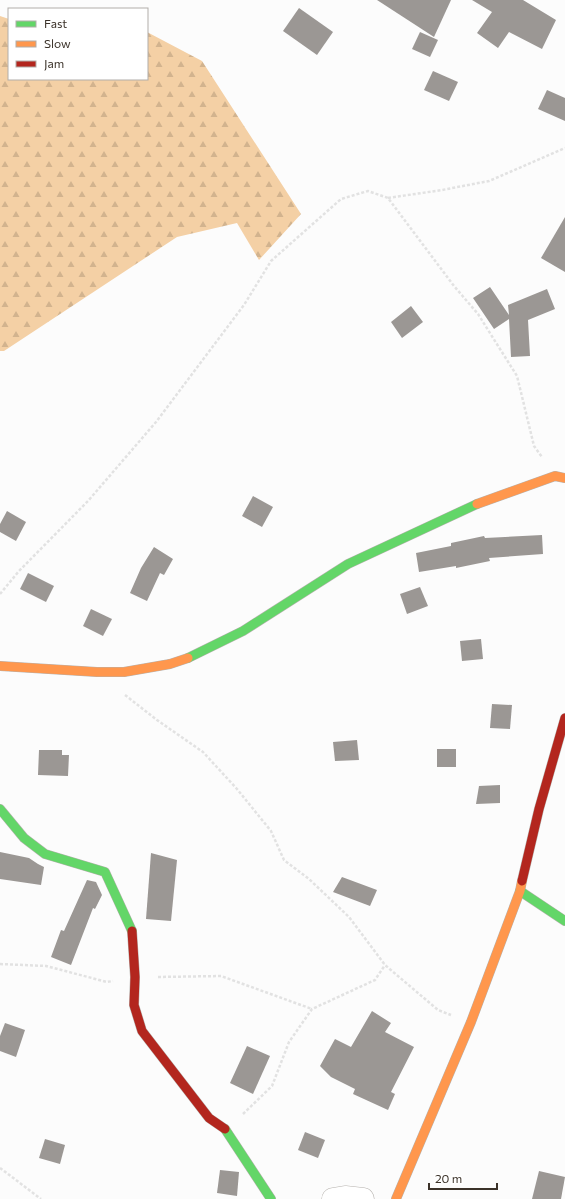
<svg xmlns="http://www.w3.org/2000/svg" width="565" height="1199" font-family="Commissioner,sans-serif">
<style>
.forest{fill:url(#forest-firs)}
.building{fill:#9b9794}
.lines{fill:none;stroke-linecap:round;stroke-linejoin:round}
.street-casing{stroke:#b6b2ae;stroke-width:23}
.fast-casing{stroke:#b6b2ae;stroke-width:10}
.slow-casing{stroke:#b6b2ae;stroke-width:10}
.jam-casing{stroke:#b6b2ae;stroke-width:10}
.path{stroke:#e2e2e2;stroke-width:2.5;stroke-dasharray:3 2;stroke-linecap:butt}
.street{stroke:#fff;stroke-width:22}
.fast{stroke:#63d668;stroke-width:9}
.slow{stroke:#ff974d;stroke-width:9}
.jam{stroke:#b3261e;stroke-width:9}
</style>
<defs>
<pattern id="forest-firs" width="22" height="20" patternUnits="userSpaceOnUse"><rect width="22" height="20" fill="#f4d0a5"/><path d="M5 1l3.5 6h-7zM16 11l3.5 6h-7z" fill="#d2b38e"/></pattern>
</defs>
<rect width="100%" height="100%" fill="#fcfcfc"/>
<!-- forest -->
<polygon class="forest" points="0,16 9,19 9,79 147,79 147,32 202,61 301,214 259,260 237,223 177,237 4,351 0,351"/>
<!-- building -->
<g class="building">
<polygon points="377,0 451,0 434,37"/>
<polygon points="472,0 523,0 556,20 542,49 509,32 498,48 477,33 492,12"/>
<polygon points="299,8 333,32 317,55 283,31"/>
<polygon points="420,32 438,40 430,57 412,49"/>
<polygon points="433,71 458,82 449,101 424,90"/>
<polygon points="547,90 565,98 565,121 538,109"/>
<polygon points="565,217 565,272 541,258"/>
<polygon points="490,287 509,315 508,305 547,289 555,309 528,320 530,356 511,357 509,319 494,329 473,298"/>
<polygon points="411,306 423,322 402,338 391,322"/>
<polygon points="253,496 273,507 262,527 242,516"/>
<polygon points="7,511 26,522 16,541 0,532 0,524"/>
<polygon points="542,535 543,554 489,558 490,561 456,568 456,566 419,572 416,553 451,546 451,543 484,536 485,538"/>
<polygon points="154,547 173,559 164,575 160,573 147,601 130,593 141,568"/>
<polygon points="28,573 54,586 46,602 20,589"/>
<polygon points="420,587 428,606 407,614 400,594"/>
<polygon points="91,609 112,619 103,636 83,626"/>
<polygon points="481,639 483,659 462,661 460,641"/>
<polygon points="492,704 512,705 510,729 490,728"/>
<polygon points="357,740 359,760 335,761 333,742"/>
<rect x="437" y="749" width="19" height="18"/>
<polygon points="39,750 62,750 62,755 69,755 68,776 38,775"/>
<polygon points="500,785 500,803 476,804 479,786"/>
<polygon points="0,852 29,858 38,864 44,867 41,885 0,879"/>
<polygon points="151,853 177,860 171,921 146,919"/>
<polygon points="342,877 377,890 370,906 333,892"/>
<polygon points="87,880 96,882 102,895 95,909 93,908 71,965 51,957 61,930 64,931"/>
<polygon points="372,1011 391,1023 385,1032 414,1047 391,1092 395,1094 388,1110 353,1094 355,1089 331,1077 320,1066 335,1039 351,1047"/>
<polygon points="5,1023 25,1030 16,1057 0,1051 0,1036"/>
<polygon points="247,1046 270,1056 253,1094 230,1083"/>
<polygon points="305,1132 325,1140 318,1158 298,1150"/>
<polygon points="45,1139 65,1145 60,1164 39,1158"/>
<polygon points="220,1170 239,1172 237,1196 217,1193"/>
<polygon points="539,1171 565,1177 561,1199 532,1199"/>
</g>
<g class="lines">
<!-- street casing -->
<g class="street-casing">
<polyline id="street" points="333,1199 345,1197 363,1199"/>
</g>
<!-- fast casing -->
<g class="fast-casing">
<g id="fast">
<polyline points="188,658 243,631 348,564 477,504"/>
<polyline points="0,809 24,838 45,854 105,872 132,931"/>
<polyline points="520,891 565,921"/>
<polyline points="225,1129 271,1199"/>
</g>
</g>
<!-- slow casing -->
<g class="slow-casing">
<g id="slow">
<polyline points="477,504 555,476 565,478"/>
<polyline points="0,666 97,672 124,672 170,664 188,658"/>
<polyline points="396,1199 471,1022 520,891 522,881"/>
</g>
</g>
<!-- jam casing -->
<g class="jam-casing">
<g id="jam">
<polyline points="522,881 539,809 565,718"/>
<polyline points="132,931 135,977 134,1005 142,1031 209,1118 225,1129"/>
</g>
</g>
<!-- path -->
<g class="path">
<polyline points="388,198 442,190 489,181 565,148"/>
<polyline points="0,594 19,571 88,501 156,422 244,305 271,261 341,199 368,191 388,198 454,286 478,314 517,376 534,446 542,457"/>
<polyline points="125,695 157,720 203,752 237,789 271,831 284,860 309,879 349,917 385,965 438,1010 451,1015"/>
<polyline points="0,964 46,966 107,982 113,981"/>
<polyline points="158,977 221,976 312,1009"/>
<polyline points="243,1114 272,1086 289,1042 312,1009 375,980 385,965"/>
<polyline points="0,1168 41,1199"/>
</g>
<!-- street -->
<use href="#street" class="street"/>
<!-- fast -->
<use href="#fast" class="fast"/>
<!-- slow -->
<use href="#slow" class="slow"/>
<!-- jam -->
<use href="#jam" class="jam"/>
</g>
<!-- legend -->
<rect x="8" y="8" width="140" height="72" fill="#ffffff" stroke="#b1ada9"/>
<rect x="16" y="21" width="20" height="6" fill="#63d668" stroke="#b1ada9"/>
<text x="44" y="28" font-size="12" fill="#3b3229">Fast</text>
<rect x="16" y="41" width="20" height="6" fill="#ff974d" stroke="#b1ada9"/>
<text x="44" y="48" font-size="12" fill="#3b3229">Slow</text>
<rect x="16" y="61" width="20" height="6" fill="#b3261e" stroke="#b1ada9"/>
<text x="44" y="68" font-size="12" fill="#3b3229">Jam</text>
<!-- scale -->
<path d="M429 1183v6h68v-6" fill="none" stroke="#3b3229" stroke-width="2"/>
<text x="435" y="1183" font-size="12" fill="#3b3229" stroke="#ffffff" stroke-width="3" paint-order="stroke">20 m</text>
</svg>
